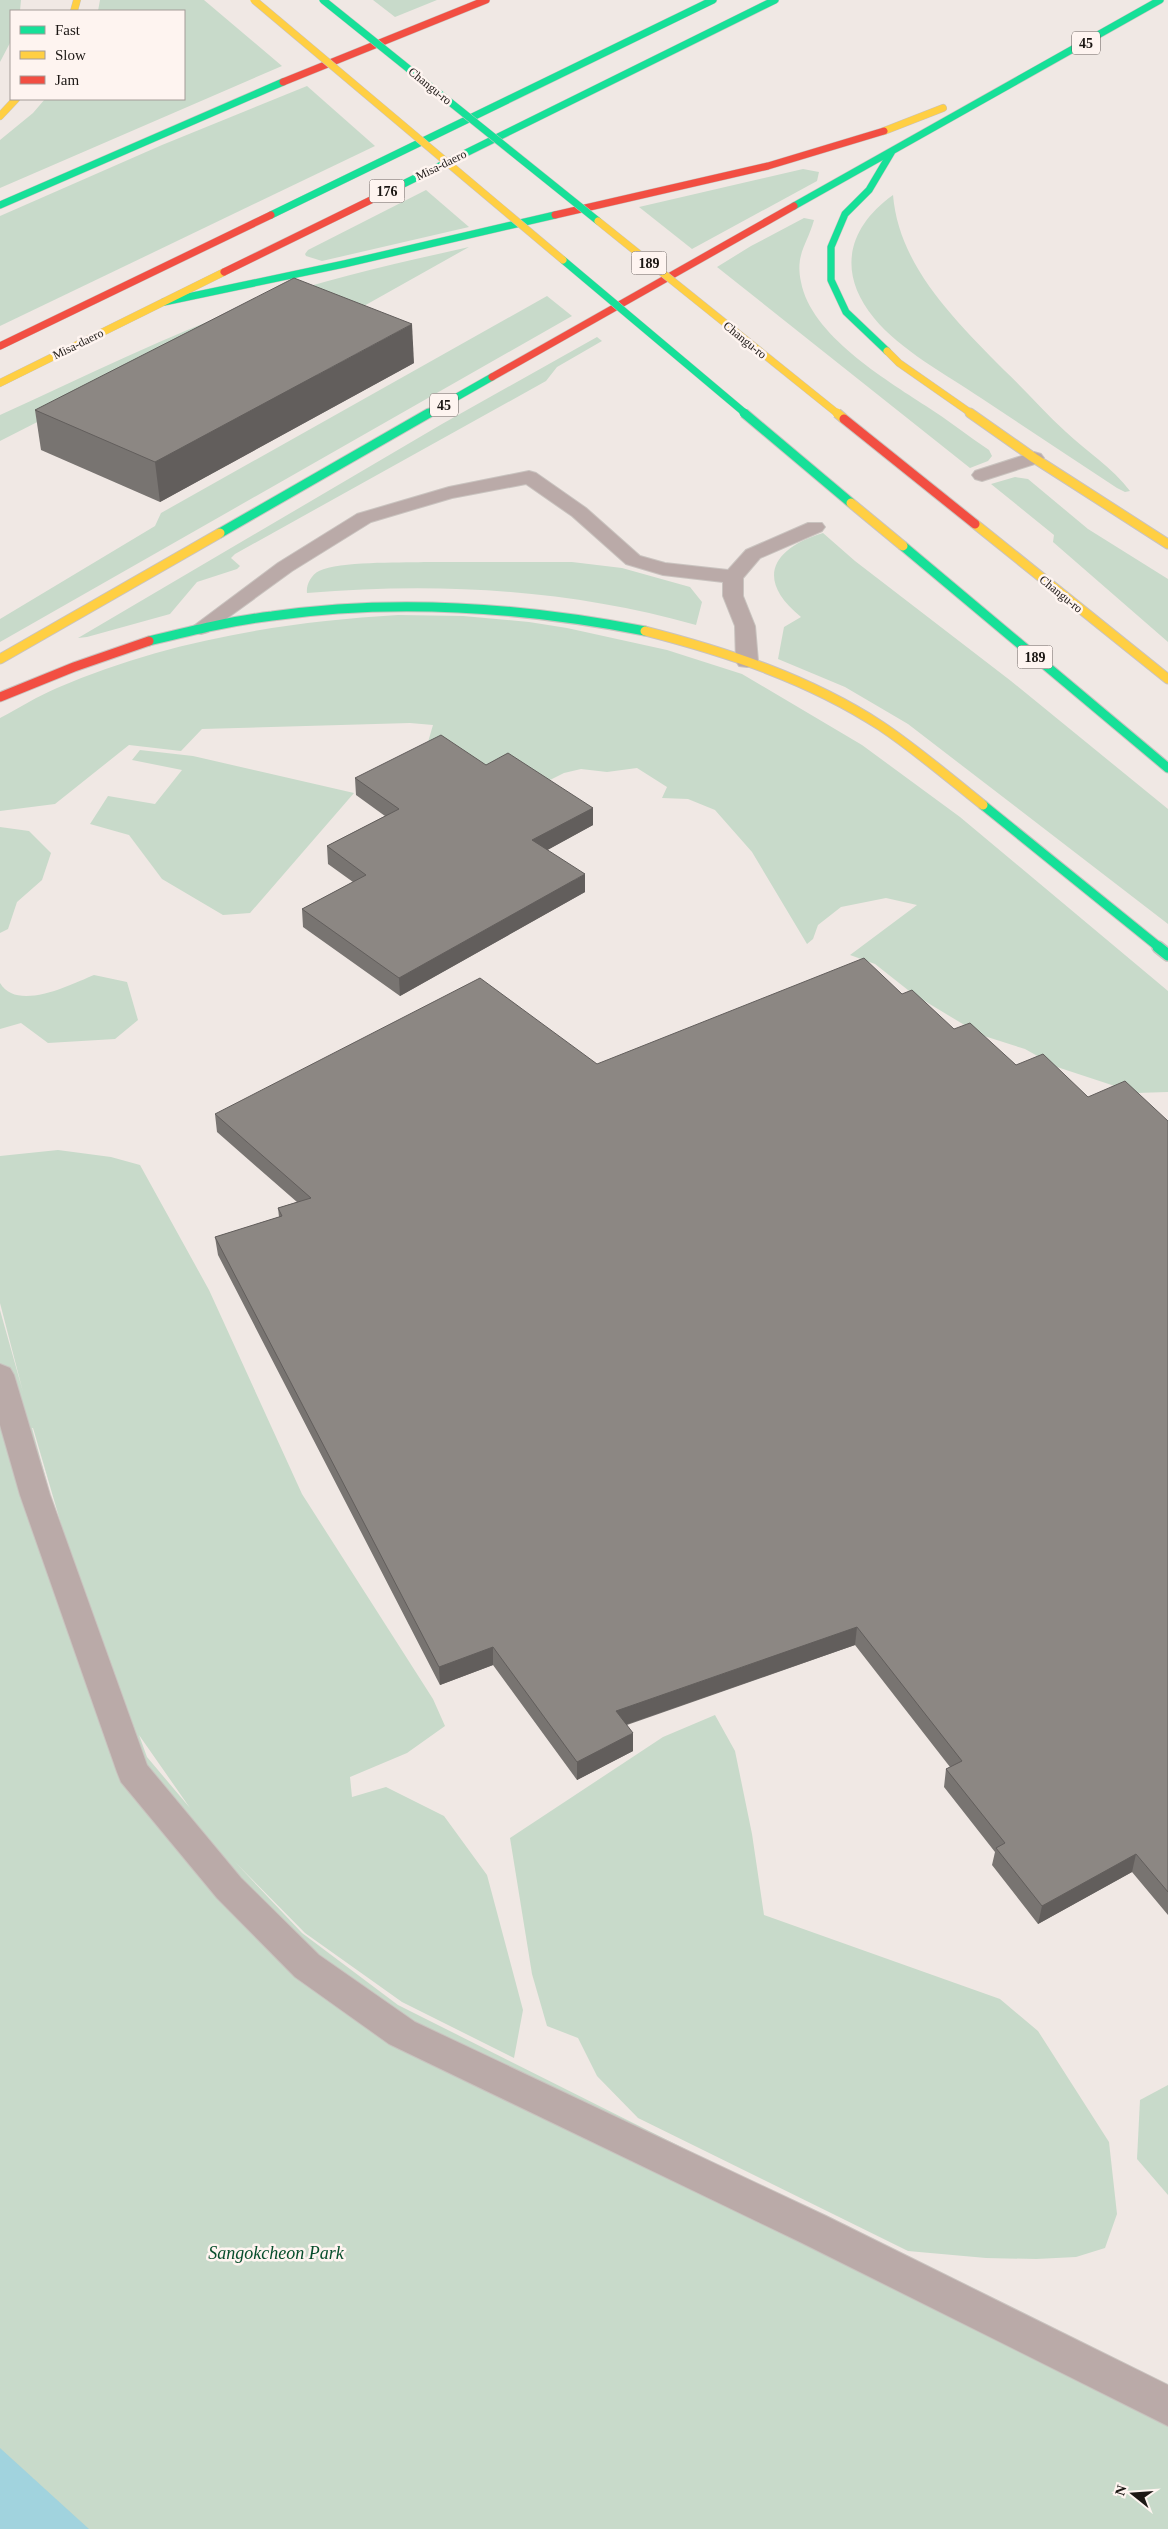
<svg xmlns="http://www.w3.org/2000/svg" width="1168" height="2529" font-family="Georgia,serif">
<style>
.green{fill:#c8daca;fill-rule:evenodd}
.water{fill:#a1d3de}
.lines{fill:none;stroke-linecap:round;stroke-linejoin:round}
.lane-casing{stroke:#c9c3bf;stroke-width:2}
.fast-far2-casing{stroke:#c9c3bf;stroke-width:8}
.fast-far1-casing{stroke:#c9c3bf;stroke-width:11}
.fast-casing{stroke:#c9c3bf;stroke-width:14}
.slow-far1-casing{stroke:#c9c3bf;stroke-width:8}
.slow-casing{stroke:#c9c3bf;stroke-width:11}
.jam-far1-casing{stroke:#c9c3bf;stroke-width:8}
.jam-casing{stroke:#c9c3bf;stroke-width:11}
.lane{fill:#baaaa8;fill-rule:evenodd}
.fast-far2{stroke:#16e098;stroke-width:7}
.fast-far1{stroke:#16e098;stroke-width:9}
.fast{stroke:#16e098;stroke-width:11}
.slow-far1{stroke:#ffcf43;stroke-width:7}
.slow{stroke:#ffcf43;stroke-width:9}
.jam-far1{stroke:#f24e42;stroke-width:7}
.jam{stroke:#f24e42;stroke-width:9}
.fast-bridge-far1-casing{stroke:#c9c3bf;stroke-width:8;stroke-linecap:butt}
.fast-bridge-casing{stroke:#c9c3bf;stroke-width:11;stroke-linecap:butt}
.slow-bridge-far1-casing{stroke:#c9c3bf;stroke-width:8;stroke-linecap:butt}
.slow-bridge-casing{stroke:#c9c3bf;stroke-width:11;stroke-linecap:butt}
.jam-bridge-casing{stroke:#c9c3bf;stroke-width:11;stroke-linecap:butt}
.fast-bridge-far1{stroke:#16e098;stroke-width:7}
.fast-bridge{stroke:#16e098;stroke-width:9}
.slow-bridge-far1{stroke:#ffcf43;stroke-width:7}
.slow-bridge{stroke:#ffcf43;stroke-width:9}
.jam-bridge{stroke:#f24e42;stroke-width:9}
.wall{fill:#787471}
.shaded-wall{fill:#625e5c}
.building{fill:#8c8783;stroke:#625e5c}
.labels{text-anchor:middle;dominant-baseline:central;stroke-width:5;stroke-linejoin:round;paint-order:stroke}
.far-street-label{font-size:12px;fill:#1c1714;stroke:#fef4f0}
.shield{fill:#fef4f0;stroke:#605956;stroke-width:1}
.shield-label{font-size:14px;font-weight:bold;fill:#1c1714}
.near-park-label{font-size:18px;font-style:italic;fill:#074e2c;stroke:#fef4f0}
</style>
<rect width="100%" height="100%" fill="#f0e8e4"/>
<!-- green -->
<g class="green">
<polygon points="0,0 21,0 20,11 11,11 11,41 0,62"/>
<polygon points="100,0 204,0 282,66 0,188 0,140 33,113 45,99 184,99 184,11 98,11"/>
<polygon points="373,0 437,0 395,17"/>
<polygon points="307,86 375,146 0,326 0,216 162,145"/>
<polygon points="803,169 819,172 817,181 692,249 639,207"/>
<polygon points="426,190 469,227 322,261 306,256 305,254 308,250"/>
<path d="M893,195C899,267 956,321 1004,370C1025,390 1044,412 1066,432C1086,451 1113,468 1130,491L1125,492L1117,488C1072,458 1026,428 981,398C947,375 900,350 874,318C837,273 847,228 893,195Z"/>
<path d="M804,218L814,220C807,245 795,254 801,282C811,335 885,379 926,406C948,420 968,436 989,450L992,456L988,461L970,468L717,267L751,246Z"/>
<path d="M469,247L330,325L53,414L0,441V415C86,376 171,333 260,302C328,278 399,263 469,247Z"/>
<polygon points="547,296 572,316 0,642 0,619 155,526 161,513"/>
<polygon points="597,337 602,341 557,367 546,381 235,554 231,558 240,566 237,569 197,582 170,614 87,637 78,638 442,424"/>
<polygon points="1015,477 1028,479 1088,529 1168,579 1168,642 1053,542 1054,535 991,484"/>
<path d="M823,533L855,561L1011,681L1168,809V924L908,724L845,687L778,659L784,627L801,617C754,579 773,548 823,533Z"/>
<path d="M424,562H572L622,568L690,587L702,602L696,625C568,589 439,582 307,593C306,585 311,575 319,571C340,561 398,563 424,562Z"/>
<path d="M398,615L463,616L529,622L567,628L667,650L742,674L862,745L960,817L1168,991V1092L1136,1093L1057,1067L1025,1049L981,1035L913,994L875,964L850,955L917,905L886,898L841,907L818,925L813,939L807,944L752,852L715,810L688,799L662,798L667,787L637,768L607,772L581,769L564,773L542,784L483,773L428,742L433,725L410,723L202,729L181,751L129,745L55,804L0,811V718C19,708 38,696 57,688C166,641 281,622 398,615Z"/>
<polygon points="140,750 193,756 354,793 250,913 223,915 162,879 129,835 90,824 108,796 155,804 182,770 132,760"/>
<polygon points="0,827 29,831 51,853 42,880 17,902 8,929 0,933"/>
<path d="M94,975L127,982L138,1020L115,1039L48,1043L21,1023L0,1029V983C17,1012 70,985 94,975Z"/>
<path d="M58,1150L111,1157L140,1165L209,1290L302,1494L433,1699L445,1726L407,1753L350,1777L352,1797L386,1787L444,1816L487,1875L523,2010L514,2058L402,2002L305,1933L235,1862L302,1933L398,2005L1168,2391V2529H0V1310L23,1392L0,1303V1156ZM32,1428H33L68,1548L57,1519ZM139,1735L190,1808L147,1757Z"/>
<polygon points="715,1715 735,1751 752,1834 764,1915 1000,1999 1038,2031 1109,2142 1117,2214 1105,2248 1076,2257 1036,2259 986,2258 908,2251 638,2118 597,2076 578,2038 547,2026 532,1974 510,1838 663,1737"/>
<polygon points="1168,2085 1168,2195 1137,2159 1140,2100"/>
</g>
<!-- water -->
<polygon class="water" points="0,2448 89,2529 0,2529"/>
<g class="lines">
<!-- lane casing -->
<g class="lane-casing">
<g id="lane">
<polygon points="1034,452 1041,454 1044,458 1041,462 982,481 975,479 972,475 975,471"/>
<polygon points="529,471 536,473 586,508 640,556 665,563 728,570 746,550 808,523 822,523 825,527 822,531 760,558 743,578 743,596 755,626 758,661 755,666 747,667 739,666 736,661 735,626 723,596 723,582 663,575 626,564 572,516 526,484 452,498 371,522 292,571 208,632 201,634 194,632 191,628 278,563 357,514 449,487"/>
<polygon points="0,1364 10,1368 14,1375 50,1495 147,1765 241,1878 319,1955 415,2022 826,2216 1168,2385 1168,2426 800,2242 389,2044 295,1977 217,1898 121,1782 117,1772 20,1495 0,1425"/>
</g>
</g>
<!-- fast-far2 casing -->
<g class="fast-far2-casing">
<g id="fast-far2">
<polyline points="377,197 775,0"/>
<polyline points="0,205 283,82"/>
<polyline points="794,206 1160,0"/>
<polyline points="271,215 713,0"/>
<polyline points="164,302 344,264 555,215"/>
<polyline points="887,351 846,312 831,280 831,247 845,214 869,190 891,153"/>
<polyline points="427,414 492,377"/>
</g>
</g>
<!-- fast-far1 casing -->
<g class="fast-far1-casing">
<g id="fast-far1">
<polyline points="220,533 429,413"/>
<polyline points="903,546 1168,768"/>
<path d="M149,641C190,631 230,621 272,616C397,598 521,607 645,631"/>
<polyline points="983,805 1160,948"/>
</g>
</g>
<!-- fast casing -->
<g class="fast-casing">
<polyline id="fast" points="1158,947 1168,955"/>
</g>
<!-- slow-far1 casing -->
<g class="slow-far1-casing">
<g id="slow-far1">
<polyline points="74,11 77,0"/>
<polyline points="0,116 16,99"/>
<polyline points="884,131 943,108"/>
<polyline points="887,351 899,363 972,414"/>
<polyline points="0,383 224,272"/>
</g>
</g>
<!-- slow casing -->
<g class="slow-casing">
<g id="slow">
<polyline points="970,413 1034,458 1168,544"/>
<polyline points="975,524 1168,679"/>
<path d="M645,631C727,652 809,679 881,726C917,750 949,778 983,805"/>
<polyline points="0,659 220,533"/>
</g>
</g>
<!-- jam-far1 casing -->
<g class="jam-far1-casing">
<g id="jam-far1">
<polyline points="283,82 486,0"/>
<polyline points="555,215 768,166 884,131"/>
<polyline points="224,272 377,197"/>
<polyline points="0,346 271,215"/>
<polyline points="492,377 794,206"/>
</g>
</g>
<!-- jam casing -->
<g class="jam-casing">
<polyline id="jam" points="0,697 74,667 149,641"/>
</g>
<!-- lane -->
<use href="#lane" class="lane"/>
<!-- fast-far2 -->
<use href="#fast-far2" class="fast-far2"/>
<!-- fast-far1 -->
<use href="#fast-far1" class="fast-far1"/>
<!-- fast -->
<use href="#fast" class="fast"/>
<!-- slow-far1 -->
<use href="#slow-far1" class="slow-far1"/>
<!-- slow -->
<use href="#slow" class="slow"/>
<!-- jam-far1 -->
<use href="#jam-far1" class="jam-far1"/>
<!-- jam -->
<use href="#jam" class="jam"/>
<!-- fast-bridge-far1 casing -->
<g class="fast-bridge-far1-casing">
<g id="fast-bridge-far1">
<polyline points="323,0 598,221"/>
<polyline points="563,260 746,414"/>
</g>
</g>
<!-- fast-bridge casing -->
<g class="fast-bridge-casing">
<polyline id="fast-bridge" points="744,413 851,503"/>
</g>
<!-- slow-bridge-far1 casing -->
<g class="slow-bridge-far1-casing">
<g id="slow-bridge-far1">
<polyline points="254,0 563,260"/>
<polyline points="598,221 838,414"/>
</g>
</g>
<!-- slow-bridge casing -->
<g class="slow-bridge-casing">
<g id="slow-bridge">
<polyline points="837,413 844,419"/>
<polyline points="851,503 903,546"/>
</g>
</g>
<!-- jam-bridge casing -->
<g class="jam-bridge-casing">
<polyline id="jam-bridge" points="844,419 975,524"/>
</g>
<!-- fast-bridge-far1 -->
<use href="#fast-bridge-far1" class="fast-bridge-far1"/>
<!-- fast-bridge -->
<use href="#fast-bridge" class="fast-bridge"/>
<!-- slow-bridge-far1 -->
<use href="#slow-bridge-far1" class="slow-bridge-far1"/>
<!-- slow-bridge -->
<use href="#slow-bridge" class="slow-bridge"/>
<!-- jam-bridge -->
<use href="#jam-bridge" class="jam-bridge"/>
</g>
<!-- wall -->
<g class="wall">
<polygon points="414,363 160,502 41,450 35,410"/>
<polygon points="486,765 593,808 593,825 547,850 585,892 400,996 303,927 302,909 353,882 328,864 327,846 385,816 356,795 355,778"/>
<polygon points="902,994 954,1029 1016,1065 1088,1097 1168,1121 1168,1915 1132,1872 1038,1924 992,1865 995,1852 944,1787 946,1769 950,1767 855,1645 627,1725 633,1751 577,1780 493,1665 440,1685 218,1255 215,1237 279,1217 278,1208 297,1202 217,1132 215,1114 597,1064"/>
</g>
<!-- shaded-wall -->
<g class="shaded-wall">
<polygon points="412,324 414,363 160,502 155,462"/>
<polygon points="593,808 593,825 533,858 532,840"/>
<polygon points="585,874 585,892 400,996 399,978"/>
<polygon points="857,1627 855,1645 616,1728 616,1711"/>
<polygon points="493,1647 493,1665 440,1685 439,1667"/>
<polygon points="633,1733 633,1751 577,1780 577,1762"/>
<polygon points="1136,1854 1132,1872 1038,1924 1042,1906"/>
</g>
<!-- building -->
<g class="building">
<polygon points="294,278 412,324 155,462 35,410"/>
<polygon points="441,735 486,765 508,753 593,808 532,840 585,874 399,978 302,909 366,875 327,846 399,809 355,778"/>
<polygon points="864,958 902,994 912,990 954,1029 970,1023 1016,1065 1043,1054 1088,1097 1125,1081 1168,1121 1168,1892 1136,1854 1042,1906 996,1848 1005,1843 946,1769 962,1761 857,1627 616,1711 633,1733 577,1762 493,1647 439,1667 215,1237 282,1216 278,1208 311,1198 215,1114 480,978 597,1064"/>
</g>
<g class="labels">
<!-- far-street labels -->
<g class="far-street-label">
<text transform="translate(430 86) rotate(39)">Changu-ro</text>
<text transform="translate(441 165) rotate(-26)">Misa-daero</text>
<text transform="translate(745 340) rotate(39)">Changu-ro</text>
<text transform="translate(78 344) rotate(-26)">Misa-daero</text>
<text transform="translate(1061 594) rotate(39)">Changu-ro</text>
</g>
<!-- shield labels -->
<g class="shield">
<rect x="1072" y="31.5" width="28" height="23" rx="4"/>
<rect x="369.5" y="179.5" width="35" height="23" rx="4"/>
<rect x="631.5" y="251.5" width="35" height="23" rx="4"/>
<rect x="430" y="393.5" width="28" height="23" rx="4"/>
<rect x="1017.5" y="645.5" width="35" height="23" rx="4"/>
</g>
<g class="shield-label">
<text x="1086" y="43">45</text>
<text x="387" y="191">176</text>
<text x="649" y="263">189</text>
<text x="444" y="405">45</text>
<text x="1035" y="657">189</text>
</g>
<!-- near-park labels -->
<g class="near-park-label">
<text x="276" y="2253">Sangokcheon Park</text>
</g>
</g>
<!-- legend -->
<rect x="10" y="10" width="175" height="90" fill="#fef4f0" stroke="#a49c98"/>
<rect x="20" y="26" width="25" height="8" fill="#16e098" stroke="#a49c98"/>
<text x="55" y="35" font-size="15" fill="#1c1714">Fast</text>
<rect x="20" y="51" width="25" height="8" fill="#ffcf43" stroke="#a49c98"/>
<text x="55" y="60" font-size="15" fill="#1c1714">Slow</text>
<rect x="20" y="76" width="25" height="8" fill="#f24e42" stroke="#a49c98"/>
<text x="55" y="85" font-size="15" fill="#1c1714">Jam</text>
<!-- north arrow -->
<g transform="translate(1133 2494) rotate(287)" stroke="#fef4f0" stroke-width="4" paint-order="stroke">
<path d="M0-4L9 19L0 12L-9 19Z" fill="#1c1714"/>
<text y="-8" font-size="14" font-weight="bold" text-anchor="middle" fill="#1c1714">N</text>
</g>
</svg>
